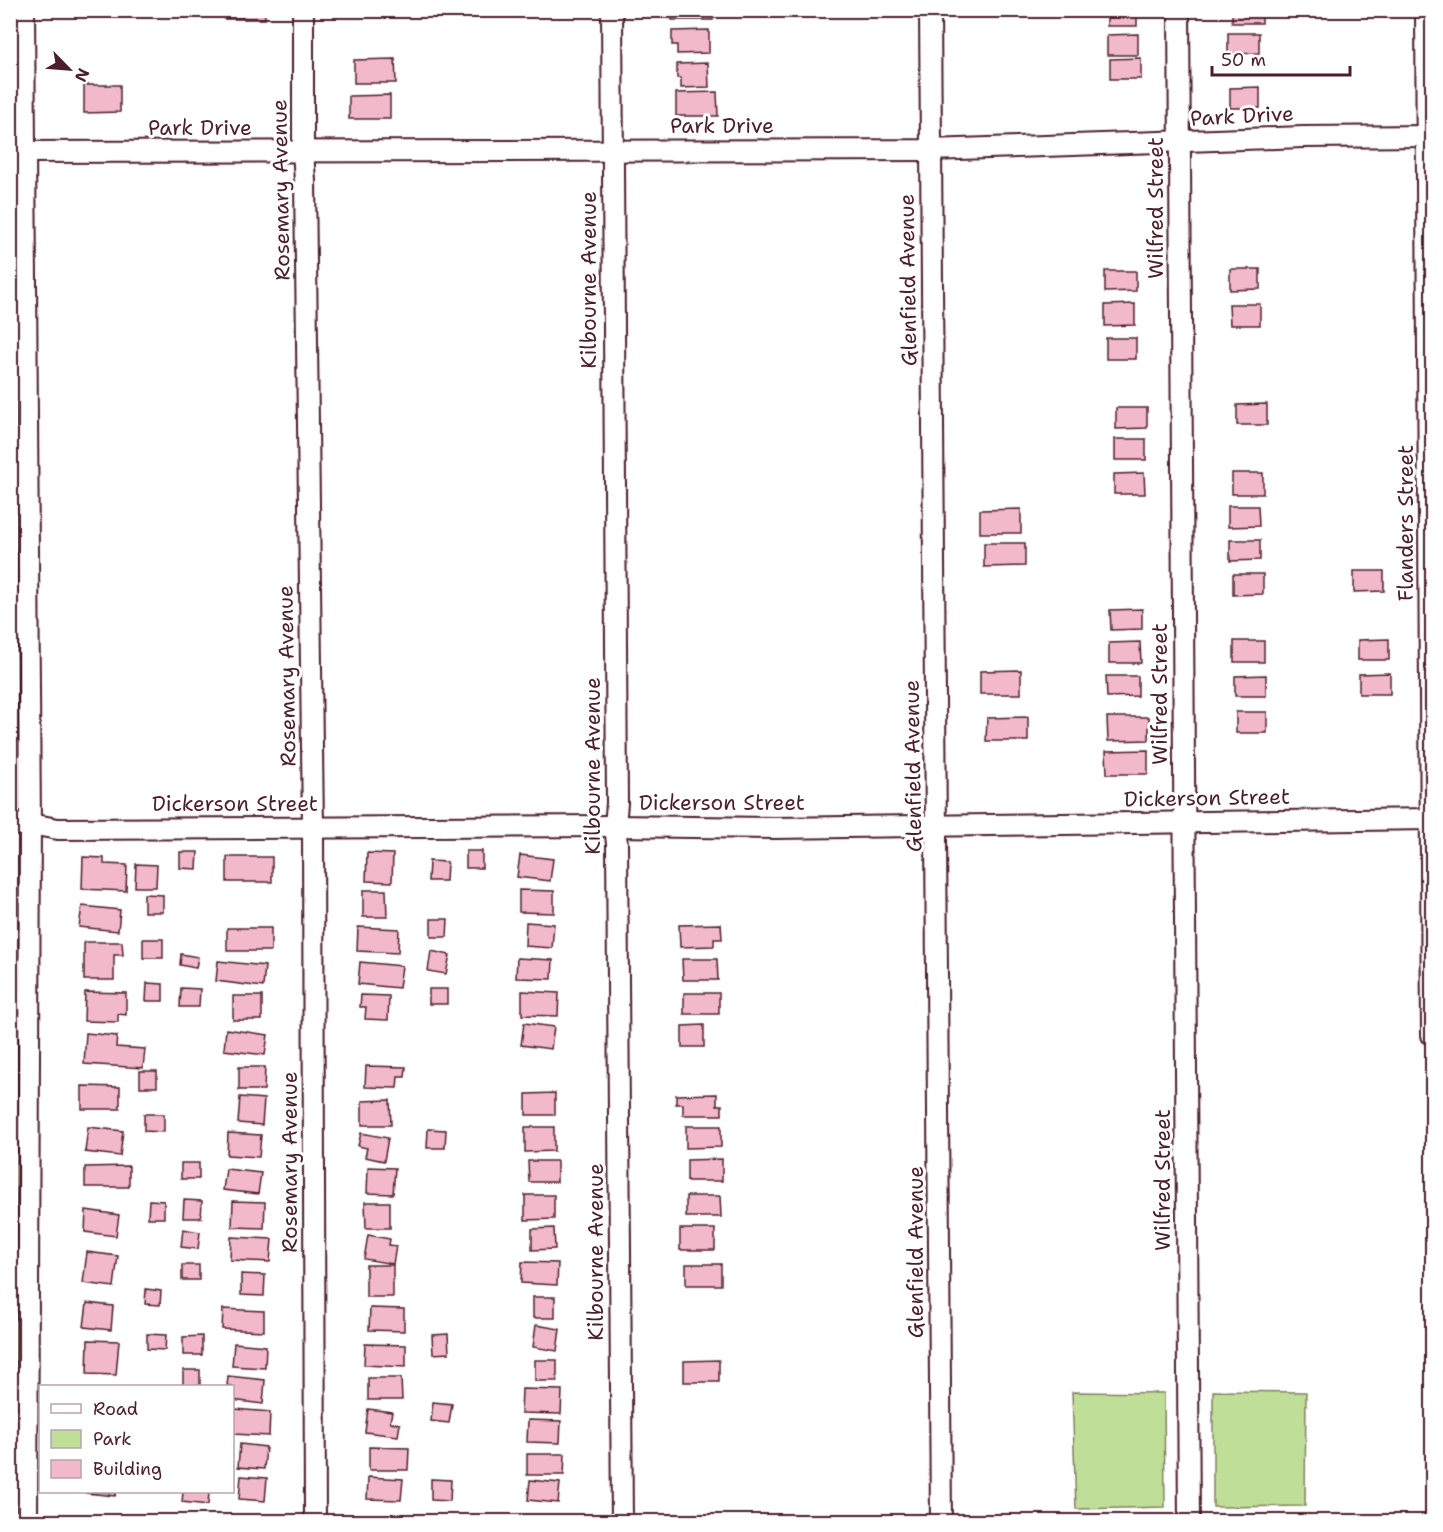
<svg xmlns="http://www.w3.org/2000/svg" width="1443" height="1532" font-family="'Shantell Sans',sans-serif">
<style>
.green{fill:#bfdf98;stroke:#847f62;stroke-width:1.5}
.building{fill:#f2b9cb;stroke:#4a1f2b;stroke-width:1.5}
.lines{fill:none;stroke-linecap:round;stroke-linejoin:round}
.minor-casing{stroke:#4a1f2b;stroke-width:24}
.minor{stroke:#fff;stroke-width:20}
.labels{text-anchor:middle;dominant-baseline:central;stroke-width:6;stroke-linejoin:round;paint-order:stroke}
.street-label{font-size:21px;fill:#4a1f2b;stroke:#fff}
</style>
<rect width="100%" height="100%" fill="#fff"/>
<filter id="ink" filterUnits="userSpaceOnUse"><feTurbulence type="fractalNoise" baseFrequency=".0167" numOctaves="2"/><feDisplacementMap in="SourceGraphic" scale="12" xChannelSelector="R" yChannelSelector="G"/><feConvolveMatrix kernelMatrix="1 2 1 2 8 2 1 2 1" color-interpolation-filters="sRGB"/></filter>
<g filter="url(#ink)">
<!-- green -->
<g class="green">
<polygon points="14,10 15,109 11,123 10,11"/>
<polygon points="10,291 13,784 11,801 10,801"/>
<polygon points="10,856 14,858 16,1502 11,1512"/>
<polygon points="1213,1391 1306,1392 1305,1506 1213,1507"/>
<polygon points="1072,1392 1164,1393 1165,1507 1076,1509"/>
</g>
<!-- building -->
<g class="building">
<rect x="224" y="10" width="41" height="9"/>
<rect x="672" y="10" width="41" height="10"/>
<rect x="1107" y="10" width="30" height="16"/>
<rect x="1232" y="10" width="30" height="13"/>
<polygon points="709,30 709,53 677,54 677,45 672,45 672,31"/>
<polygon points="1228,33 1259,33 1259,53 1228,54"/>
<polygon points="1138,34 1138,55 1107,55 1107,35"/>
<polygon points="1141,58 1141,79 1110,79 1110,59"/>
<polygon points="395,59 396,83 354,83 354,60"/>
<polygon points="708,63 709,87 681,88 681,78 677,78 677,64"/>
<polygon points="84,85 120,85 120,112 84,113"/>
<polygon points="1260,87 1260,108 1230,108 1230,88"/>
<polygon points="717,92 718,116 676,116 676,93"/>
<polygon points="390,95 390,119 349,119 349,96"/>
<polygon points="1230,269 1260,269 1260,289 1230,290"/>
<polygon points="1105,271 1136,271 1136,291 1105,292"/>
<polygon points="1135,304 1135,325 1105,326 1105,305"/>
<polygon points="1229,304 1260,304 1260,325 1230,325"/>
<rect x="1106" y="338" width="30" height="21"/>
<polygon points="1267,404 1267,425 1237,425 1237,405"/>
<polygon points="1116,408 1147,408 1147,428 1116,429"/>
<rect x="1115" y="439" width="31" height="21"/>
<polygon points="1144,473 1145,494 1114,494 1114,474"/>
<rect x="1232" y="473" width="31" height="21"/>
<polygon points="1228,506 1258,506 1259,526 1228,527"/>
<polygon points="1021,509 1021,533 980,533 980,510"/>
<polygon points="1230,540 1260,540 1260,560 1230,561"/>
<polygon points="984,543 1025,543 1025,566 984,567"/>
<polygon points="1354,571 1384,571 1384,591 1354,592"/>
<polygon points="1233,574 1263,574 1263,594 1233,595"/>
<polygon points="1142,609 1142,629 1111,630 1110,610"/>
<polygon points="1389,639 1389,660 1358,660 1358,640"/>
<rect x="1234" y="641" width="30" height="21"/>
<polygon points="1140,642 1141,663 1109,663 1109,643"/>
<polygon points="1021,670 1021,694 980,694 980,671"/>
<polygon points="1390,673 1390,694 1359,694 1359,674"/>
<polygon points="1266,675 1266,696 1235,696 1235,676"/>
<polygon points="1106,676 1138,676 1138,696 1107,697"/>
<rect x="1236" y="712" width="31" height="21"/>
<polygon points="1028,717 1028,741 986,741 987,718"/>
<polygon points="1107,717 1149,717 1149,740 1108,741"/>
<polygon points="1148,750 1148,774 1107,774 1106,751"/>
<rect x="466" y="851" width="16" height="17"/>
<polygon points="180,852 198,852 197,869 180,868"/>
<polygon points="367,853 393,854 392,882 366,881"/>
<polygon points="520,855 553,859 550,881 517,877"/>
<polygon points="83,857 104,858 104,864 127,865 126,891 82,889"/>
<rect x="227" y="857" width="45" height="25"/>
<polygon points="429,861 447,862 446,881 428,881"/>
<polygon points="136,864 157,865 156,887 135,887"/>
<polygon points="363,890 386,890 387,917 363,917"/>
<polygon points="519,890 554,891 554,913 519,912"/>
<polygon points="144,894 163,895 163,912 144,912"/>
<polygon points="82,906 120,910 118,931 79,927"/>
<polygon points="431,919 448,919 447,937 431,937"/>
<polygon points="526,922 554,924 552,948 525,946"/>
<polygon points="721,924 722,939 714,939 714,946 680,947 679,925"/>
<polygon points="358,927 399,929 398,953 357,951"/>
<rect x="227" y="928" width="44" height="23"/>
<rect x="143" y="939" width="20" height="19"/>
<polygon points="84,942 122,942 123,955 114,955 114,980 84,980"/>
<polygon points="431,951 450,955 446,974 428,971"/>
<polygon points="181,954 198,957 196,968 180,965"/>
<polygon points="517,958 553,960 552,979 516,978"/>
<polygon points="682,959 717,959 718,980 683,980"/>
<polygon points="218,961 265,966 263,987 216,981"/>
<polygon points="360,962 402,966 399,988 358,984"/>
<polygon points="147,983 163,984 163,1001 146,1001"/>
<polygon points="181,988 200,989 199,1007 180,1007"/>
<rect x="429" y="989" width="18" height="15"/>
<polygon points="522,991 559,993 558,1016 522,1015"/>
<polygon points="85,992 126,993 126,1015 118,1014 118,1022 84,1021"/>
<rect x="684" y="993" width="35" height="21"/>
<polygon points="361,995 389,996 388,1020 365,1019 366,1007 360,1007"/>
<rect x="233" y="996" width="29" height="24"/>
<polygon points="524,1023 554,1027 551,1049 521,1045"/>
<polygon points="704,1025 704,1047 682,1047 682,1026"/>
<polygon points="226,1029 268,1035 265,1055 224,1050"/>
<polygon points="86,1033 117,1036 116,1047 145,1049 143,1068 84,1064"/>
<polygon points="366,1066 406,1067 405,1077 398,1077 397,1088 365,1087"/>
<polygon points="239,1067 265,1067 264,1090 239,1090"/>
<rect x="140" y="1071" width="17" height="16"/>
<polygon points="82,1086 120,1087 120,1109 82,1109"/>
<polygon points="555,1093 555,1115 526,1115 526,1094"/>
<polygon points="717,1094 717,1105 722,1105 722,1115 683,1115 683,1104 676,1104 676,1095"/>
<polygon points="240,1097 264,1099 262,1125 238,1123"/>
<polygon points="390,1100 391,1125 362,1125 362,1101"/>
<polygon points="144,1114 164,1114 164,1132 144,1131"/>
<polygon points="686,1126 721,1126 721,1147 686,1148"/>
<polygon points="88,1127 123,1131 120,1156 85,1152"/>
<polygon points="525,1127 554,1127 554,1151 525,1152"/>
<polygon points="428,1129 446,1130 445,1148 427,1148"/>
<polygon points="228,1133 261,1135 259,1157 227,1155"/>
<polygon points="361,1133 388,1138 384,1161 365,1157 367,1148 358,1146"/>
<polygon points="722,1159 722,1181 687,1181 687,1160"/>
<polygon points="528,1161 557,1161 557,1182 529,1182"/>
<rect x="181" y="1163" width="18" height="16"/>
<polygon points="129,1166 129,1187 85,1187 85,1167"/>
<polygon points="368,1167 395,1168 393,1194 367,1193"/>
<polygon points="226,1169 261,1173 258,1194 223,1190"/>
<polygon points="525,1195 554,1195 554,1219 525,1220"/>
<polygon points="686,1196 720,1196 721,1217 686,1217"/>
<polygon points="149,1200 164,1201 164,1218 148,1218"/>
<polygon points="184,1200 202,1201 201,1218 183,1218"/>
<polygon points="233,1201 265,1202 264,1228 232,1227"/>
<polygon points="365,1202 390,1202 390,1228 366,1228"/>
<polygon points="86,1210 119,1215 116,1236 85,1232"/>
<polygon points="554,1228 555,1249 532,1250 532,1229"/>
<polygon points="183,1229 200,1232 198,1249 181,1247"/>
<rect x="680" y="1229" width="35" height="21"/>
<polygon points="368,1235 390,1239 389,1245 396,1246 393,1264 364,1259"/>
<polygon points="231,1237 272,1239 270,1262 230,1260"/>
<polygon points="87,1252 118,1256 114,1287 83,1283"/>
<polygon points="522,1262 558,1263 557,1285 521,1283"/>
<rect x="686" y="1264" width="35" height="21"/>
<rect x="182" y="1265" width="17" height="15"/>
<rect x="366" y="1265" width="27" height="32"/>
<polygon points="241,1274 265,1275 264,1296 241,1295"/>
<polygon points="146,1289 161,1291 160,1305 145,1304"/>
<rect x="533" y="1297" width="22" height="21"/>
<polygon points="87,1303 113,1306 111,1330 84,1327"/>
<polygon points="370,1308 404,1309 404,1331 369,1330"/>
<polygon points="223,1309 264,1311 264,1331 222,1329"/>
<polygon points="536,1325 560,1329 557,1351 533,1347"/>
<polygon points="147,1334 166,1335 165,1350 147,1349"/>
<polygon points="448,1334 449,1353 433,1354 432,1335"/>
<polygon points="202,1336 202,1355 183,1355 183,1337"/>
<polygon points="88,1340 119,1341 116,1375 87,1374"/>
<polygon points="234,1343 266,1346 265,1368 232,1366"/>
<polygon points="365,1344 406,1345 406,1367 364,1365"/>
<rect x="535" y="1360" width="22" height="21"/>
<polygon points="719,1360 719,1382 684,1382 684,1361"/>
<rect x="183" y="1370" width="17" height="16"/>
<polygon points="228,1376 265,1380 263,1404 232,1400 232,1386 227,1386"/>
<polygon points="368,1378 401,1378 402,1400 368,1400"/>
<polygon points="522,1389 562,1390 561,1414 521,1413"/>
<polygon points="433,1402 452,1404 449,1423 431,1421"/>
<polygon points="235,1409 270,1412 269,1436 234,1434"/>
<polygon points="368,1409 392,1412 390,1422 400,1424 398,1436 365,1432"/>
<polygon points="528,1420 561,1421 560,1443 527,1442"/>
<polygon points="240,1444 266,1447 264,1469 238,1467"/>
<polygon points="369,1447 409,1448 408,1470 369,1470"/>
<polygon points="527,1454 565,1454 564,1475 527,1475"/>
<polygon points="241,1476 267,1478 265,1501 239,1499"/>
<polygon points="368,1477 403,1479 401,1500 367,1499"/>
<polygon points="431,1479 451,1480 450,1501 431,1500"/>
<polygon points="530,1480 560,1483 558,1503 528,1500"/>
<polygon points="86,1492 116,1492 115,1496 86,1493"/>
<polygon points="183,1492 209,1492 208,1505 182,1502"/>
</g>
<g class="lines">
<!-- minor casing -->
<g class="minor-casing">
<g id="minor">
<polyline points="24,10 30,824 27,1522"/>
<polyline points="303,10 303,151 305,181 313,828 315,1522"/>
<polyline points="612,10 617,803 615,826 617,844 622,1522"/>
<polyline points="930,10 941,1522"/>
<polyline points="1179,10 1189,1522"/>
<polyline points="1426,10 1432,1035"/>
<polyline points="10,152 930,150 1303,137 1432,136"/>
<polyline points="10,825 30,824 58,829 615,826 775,828 1432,819"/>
</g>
</g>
<!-- minor -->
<use href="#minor" class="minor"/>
</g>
</g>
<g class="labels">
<!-- street labels -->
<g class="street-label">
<text transform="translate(1242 116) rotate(-3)">Park Drive</text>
<text x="722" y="126">Park Drive</text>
<text x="200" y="128">Park Drive</text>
<text transform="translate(281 190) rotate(-91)">Rosemary Avenue</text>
<text transform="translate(1156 208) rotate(-90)">Wilfred Street</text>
<text transform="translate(589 280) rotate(-90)">Kilbourne Avenue</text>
<text transform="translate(908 280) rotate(-91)">Glenfield Avenue</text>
<text transform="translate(1406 523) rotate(-90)">Flanders Street</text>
<text transform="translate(287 676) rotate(-91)">Rosemary Avenue</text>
<text transform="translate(1160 694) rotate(-90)">Wilfred Street</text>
<text transform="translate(593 766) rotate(-90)">Kilbourne Avenue</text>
<text transform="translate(913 766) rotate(-91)">Glenfield Avenue</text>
<text transform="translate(1207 798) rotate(-1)">Dickerson Street</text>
<text x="722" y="803">Dickerson Street</text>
<text x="235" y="804">Dickerson Street</text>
<text transform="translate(290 1162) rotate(-90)">Rosemary Avenue</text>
<text transform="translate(1163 1180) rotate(-90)">Wilfred Street</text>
<text transform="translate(596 1252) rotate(-90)">Kilbourne Avenue</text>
<text transform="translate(916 1252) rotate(-90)">Glenfield Avenue</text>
</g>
</g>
<!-- margin -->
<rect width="1443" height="1532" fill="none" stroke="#fff" stroke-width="36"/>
<rect x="18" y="18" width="1407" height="1496" fill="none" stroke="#4a1f2b" stroke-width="2" filter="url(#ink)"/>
<!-- legend -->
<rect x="39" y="1385" width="195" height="108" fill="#ffffff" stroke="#b7a5aa" stroke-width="1.5"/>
<rect x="51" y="1404" width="30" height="9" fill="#ffffff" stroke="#b7a5aa" stroke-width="1.5"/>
<text x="93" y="1415" font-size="18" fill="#4a1f2b">Road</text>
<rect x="51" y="1430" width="30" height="18" fill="#bfdf98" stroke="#b7a5aa" stroke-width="1.5"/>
<text x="93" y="1445" font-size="18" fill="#4a1f2b">Park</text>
<rect x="51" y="1460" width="30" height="18" fill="#f2b9cb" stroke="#b7a5aa" stroke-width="1.5"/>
<text x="93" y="1475" font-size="18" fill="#4a1f2b">Building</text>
<!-- north arrow -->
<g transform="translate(69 69) rotate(115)" stroke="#ffffff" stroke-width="4.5" paint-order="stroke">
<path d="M0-4.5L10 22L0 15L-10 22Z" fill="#4a1f2b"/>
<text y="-9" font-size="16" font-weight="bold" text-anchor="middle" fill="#4a1f2b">N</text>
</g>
<!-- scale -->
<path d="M1212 66v9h138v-9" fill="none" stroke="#4a1f2b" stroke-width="3"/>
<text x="1221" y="66" font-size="18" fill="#4a1f2b" stroke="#ffffff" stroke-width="4.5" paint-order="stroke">50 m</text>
</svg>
